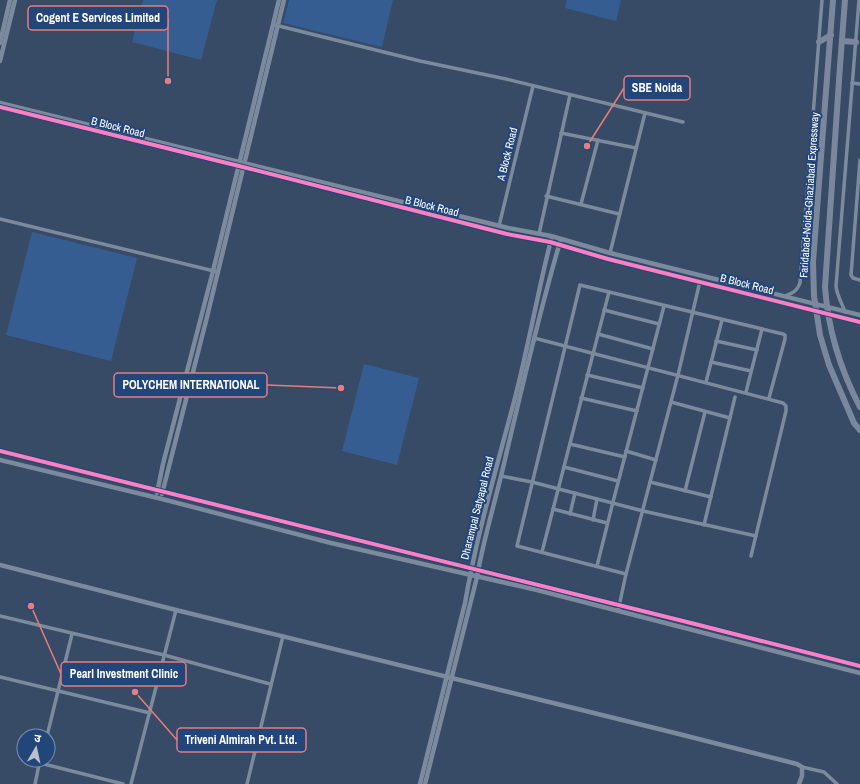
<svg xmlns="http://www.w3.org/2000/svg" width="860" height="784" font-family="'Archivo Narrow','Noto Sans Devanagari',sans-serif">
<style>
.green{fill:#365d91}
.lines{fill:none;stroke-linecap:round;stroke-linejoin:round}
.minor{stroke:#7b8a9d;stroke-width:3.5}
.tertiary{stroke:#7b8a9d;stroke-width:4.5}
.primary{stroke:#7a879c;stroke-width:6}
.primary-bridge{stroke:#7a879c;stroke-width:6}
.cycleway-casing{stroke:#23467a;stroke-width:6}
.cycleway{stroke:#ff80c0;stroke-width:4}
.labels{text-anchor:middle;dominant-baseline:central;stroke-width:4;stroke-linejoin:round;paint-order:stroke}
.street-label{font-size:11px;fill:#fff;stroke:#23467a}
.leader{fill:none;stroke:#e67e7e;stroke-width:1.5}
.callout-dot{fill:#e67e7e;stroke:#23467a;stroke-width:1.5}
.callout{fill:#23467a;stroke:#e67e7e;stroke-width:1.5}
.callout-label{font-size:12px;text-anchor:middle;font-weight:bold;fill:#fff}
</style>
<rect width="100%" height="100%" fill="#374a66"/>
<!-- green -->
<g class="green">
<polygon points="143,0 217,0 201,60 132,42"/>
<polygon points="289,0 393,0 382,47 283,23"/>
<polygon points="567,0 621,0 616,21 565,8"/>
<polygon points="32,232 137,258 111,361 6,335"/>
<polygon points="364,364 419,378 397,465 342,451"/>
</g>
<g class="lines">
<!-- minor -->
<g class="minor">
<polyline points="275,25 420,61 506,79 683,122"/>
<polyline points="852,83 860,84"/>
<polyline points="561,133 636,148"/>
<polyline points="860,160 851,275 853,278 860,280"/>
<polyline points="546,196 619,214"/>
<polyline points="581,204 598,140"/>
<polyline points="0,219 218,272"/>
<polyline points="499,226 533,86"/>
<polyline points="539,234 570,95"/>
<polyline points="610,253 645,113"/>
<path d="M785,296C793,293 797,291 800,283L822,0"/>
<polyline points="604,310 659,324"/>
<path d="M845,312C842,303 837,296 836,286L859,0"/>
<polyline points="598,334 653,349"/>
<polyline points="534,338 783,403 786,406 786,411 751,556"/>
<polyline points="716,341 757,350"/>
<polyline points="711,362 751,371"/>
<polyline points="587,375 643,388"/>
<polyline points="706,382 722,320"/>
<polyline points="746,392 762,329"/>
<polyline points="581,398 637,411"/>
<polyline points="671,402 730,418"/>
<polyline points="570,444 625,457"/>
<polyline points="626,451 656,460"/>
<polyline points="564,467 618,481"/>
<polyline points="501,476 532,482 643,511 756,536"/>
<polyline points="650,482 711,497"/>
<polyline points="685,491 705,412"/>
<polyline points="553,509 607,523"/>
<polyline points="570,514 575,493"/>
<polyline points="593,520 597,499"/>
<polyline points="704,525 735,397"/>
<polyline points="542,552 609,292"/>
<polyline points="597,566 613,502 664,306"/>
<polyline points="626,574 517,546 580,285 783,334 785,335 785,339 769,398"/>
<polyline points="618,611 626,574 678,375 700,281"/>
<polyline points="0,616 164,655 270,684"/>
<polyline points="0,677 150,713"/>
<polyline points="47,736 72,634"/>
<polyline points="40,763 123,784"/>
<polyline points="802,767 824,772 837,784"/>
<polyline points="35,784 40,760"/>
<polyline points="131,784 176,610"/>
<polyline points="247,784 283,636"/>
</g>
<!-- tertiary -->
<g class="tertiary">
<polyline points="0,43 10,0"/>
<polyline points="0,61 15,0"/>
<polyline points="0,103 508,228 551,236 610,253 860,315"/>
<polyline points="0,107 243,167 507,234 550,242 608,259 860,322"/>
<polyline points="0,451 695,624 860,666"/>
<polyline points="0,460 162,499 331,543 537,590 860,673"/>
<polyline points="157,493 163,464 213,271 279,0"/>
<polyline points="162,494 207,317 284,0"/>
<polyline points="0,565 176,610 675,733 797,764 802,767 802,776 799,784"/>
<path d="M420,784L465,603C477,533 498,463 516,394C529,343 538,291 551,240"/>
<path d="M425,784L477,577C484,536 497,496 506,455C523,384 539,313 560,242"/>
</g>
<!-- primary -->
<g class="primary">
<polyline points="842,41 856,42"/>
<polyline points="819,42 831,35"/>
<polyline points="828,65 833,0"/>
<polyline points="840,66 845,0"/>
</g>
<!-- primary-bridge -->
<g class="primary-bridge">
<polyline points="828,65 813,262 814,296 820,335 829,365 854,423 860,430"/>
<path d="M840,66L825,287C828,329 840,369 860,407"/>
</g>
<!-- cycleway casing -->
<g class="cycleway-casing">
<g id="cycleway">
<polyline points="0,107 243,167 507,234 550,242 608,259 860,322"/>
<polyline points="0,451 695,624 860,666"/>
</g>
</g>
<!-- cycleway -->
<use href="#cycleway" class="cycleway"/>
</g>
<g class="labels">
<!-- street labels -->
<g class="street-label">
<text transform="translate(118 127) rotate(14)">B Block Road</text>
<text transform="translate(507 154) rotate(-76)">A Block Road</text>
<text transform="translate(809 195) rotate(-86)">Faridabad-Noida-Ghaziabad Expressway</text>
<text transform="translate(432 206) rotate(14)">B Block Road</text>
<text transform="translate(747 284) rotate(14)">B Block Road</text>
<text transform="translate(477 508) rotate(-76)">Dharampal Satyapal Road</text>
</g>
</g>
<!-- callouts -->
<path class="leader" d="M168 81L168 18M587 146L624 88M341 388L267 385M31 606L61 674M135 692L177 740"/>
<g class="callout-dot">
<circle cx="168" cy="81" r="4"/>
<circle cx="587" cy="146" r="4"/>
<circle cx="341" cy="388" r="4"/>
<circle cx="31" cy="606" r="4"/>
<circle cx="135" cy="692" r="4"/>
</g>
<g class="callout">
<rect x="28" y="6" width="140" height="24" rx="4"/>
<rect x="624" y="76" width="66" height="24" rx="4"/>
<rect x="114" y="373" width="153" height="24" rx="4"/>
<rect x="61" y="662" width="125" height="24" rx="4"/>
<rect x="177" y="728" width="129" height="24" rx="4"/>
</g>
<g class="callout-label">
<text x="98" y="22">Cogent E Services Limited</text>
<text x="657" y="92">SBE Noida</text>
<text x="191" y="389">POLYCHEM INTERNATIONAL</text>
<text x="124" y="678">Pearl Investment Clinic</text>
<text x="241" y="744">Triveni Almirah Pvt. Ltd.</text>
</g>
<!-- north arrow -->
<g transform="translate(36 748) rotate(9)"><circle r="19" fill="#23467a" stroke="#7b90af"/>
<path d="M0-3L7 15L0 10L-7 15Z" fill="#b9c0c9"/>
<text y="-6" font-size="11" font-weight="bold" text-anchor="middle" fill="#ffffff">उ</text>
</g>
</svg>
